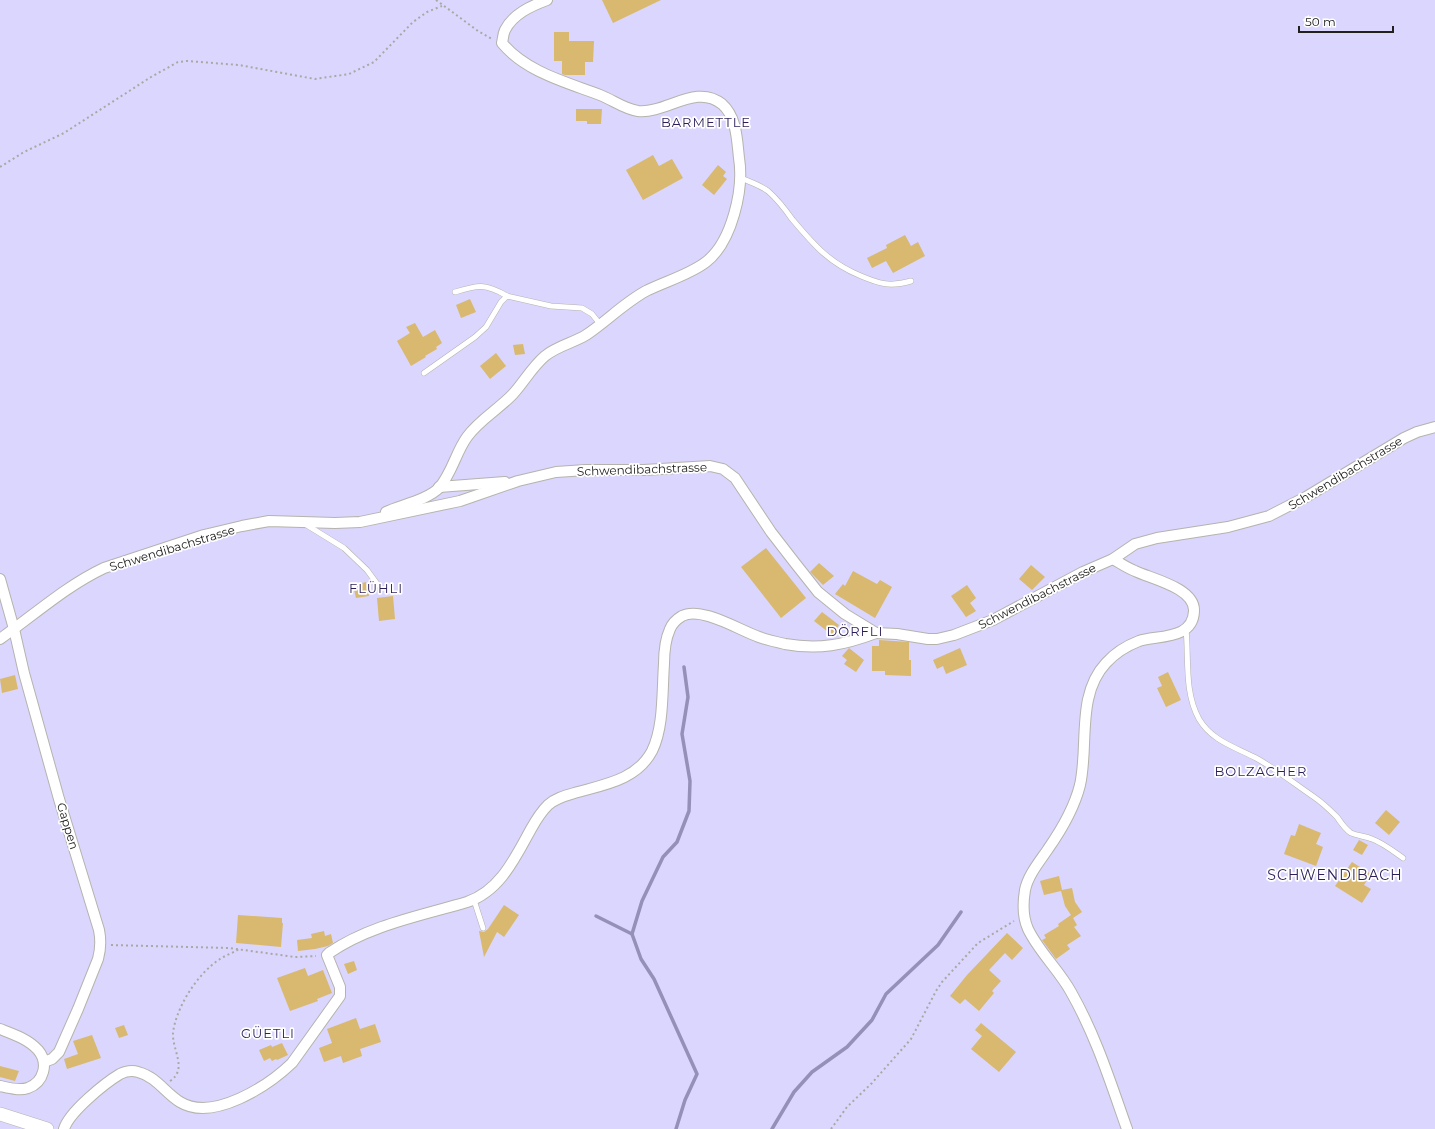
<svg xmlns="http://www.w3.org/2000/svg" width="1435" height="1129" font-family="Montserrat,sans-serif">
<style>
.green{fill:#dad6fe}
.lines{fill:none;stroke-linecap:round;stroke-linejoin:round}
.stream{stroke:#9590b7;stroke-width:3.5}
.building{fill:#d8b96f}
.service-casing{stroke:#b6b3ac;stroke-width:6}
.minor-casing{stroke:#b6b3ac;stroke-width:12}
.tertiary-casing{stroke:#b6b3ac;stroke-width:14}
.path{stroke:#aaa8a2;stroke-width:2;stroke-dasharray:2 3;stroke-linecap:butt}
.service{stroke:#fff;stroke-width:5}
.minor{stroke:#fff;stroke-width:10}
.tertiary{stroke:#fff;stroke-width:13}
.labels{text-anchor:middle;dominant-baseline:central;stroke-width:3.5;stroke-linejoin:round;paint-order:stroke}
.street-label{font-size:12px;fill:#21201d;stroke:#fff}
.neighbourhood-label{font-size:13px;letter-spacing:1px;fill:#2c1e58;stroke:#fff}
.quarter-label{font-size:14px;letter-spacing:1px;fill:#2c1e58;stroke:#fff}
</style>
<rect width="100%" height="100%" fill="#efece5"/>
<!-- green -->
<rect class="green" x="0" y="0" width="1435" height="1129"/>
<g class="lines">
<!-- stream -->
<g class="stream">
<polyline points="596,916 632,934"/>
<polyline points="676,1129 685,1100 697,1074 654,979 641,959 632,934 642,901 663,857 677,842 689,811 690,781 682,734 688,697 684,667"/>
<polyline points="772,1129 794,1092 812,1072 847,1047 872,1020 886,994 938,945 961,912"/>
</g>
</g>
<!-- building -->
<g class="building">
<polygon points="602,0 661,0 613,23"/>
<polygon points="554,32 569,32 569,41 594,41 593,62 585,62 585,75 565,75 562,74 562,61 554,61"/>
<polygon points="576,109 602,109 601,124 587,124 587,121 576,121"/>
<polygon points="653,155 659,166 672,159 683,178 643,200 626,170"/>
<polygon points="718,165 726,172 723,176 727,179 714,195 702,185"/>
<polygon points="905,235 911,246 918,242 925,256 893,273 886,261 872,268 867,258 887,248 886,245"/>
<polygon points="470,299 476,312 461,318 456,305"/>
<polygon points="415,323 423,337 435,330 442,343 436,347 437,349 425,356 426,357 411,366 397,341 410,333 406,327"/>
<polygon points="523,344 525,354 515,355 513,345"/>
<polygon points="496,353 506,366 490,379 480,366"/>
<polygon points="766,548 806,598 781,618 741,567"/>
<polygon points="819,563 834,576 823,585 810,572"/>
<polygon points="1031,565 1045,577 1032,590 1019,579"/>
<polygon points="853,571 877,584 880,580 892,587 875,618 835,594 843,584 845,586"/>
<polygon points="366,582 369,596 356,598 353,585"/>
<polygon points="967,585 976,598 970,603 976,611 966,617 951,596"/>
<polygon points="393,596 395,619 379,621 377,598"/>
<polygon points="822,612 839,625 832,635 814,621"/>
<polygon points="879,640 909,642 909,660 911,660 911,676 885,675 885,671 872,671 872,646 879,646"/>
<polygon points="849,648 864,660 856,672 844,664 847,660 842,656"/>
<polygon points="960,648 967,665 946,674 943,666 937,669 933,660"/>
<polygon points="1168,672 1181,700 1166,707 1157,688 1162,686 1158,677"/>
<polygon points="15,675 18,689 2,693 0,679"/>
<polygon points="1386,810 1400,822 1389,835 1375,823"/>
<polygon points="1299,824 1321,833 1316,844 1323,847 1316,866 1284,854 1291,835 1295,836"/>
<polygon points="1359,840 1368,845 1362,855 1353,850"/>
<polygon points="1352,862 1371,874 1364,885 1371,889 1362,903 1335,886"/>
<polygon points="1059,876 1062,890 1072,888 1075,902 1082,912 1073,918 1077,925 1074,927 1081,936 1067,945 1070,949 1056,959 1042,940 1046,938 1044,935 1059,926 1058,924 1071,915 1065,906 1061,891 1044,895 1040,881"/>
<polygon points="504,905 519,915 504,937 497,932 484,957 479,931 484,932 488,929"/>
<polygon points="238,915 282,918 282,923 283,923 281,947 236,943"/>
<polygon points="324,931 325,936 331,934 333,943 328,946 315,949 298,951 297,940 312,938 311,934"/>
<polygon points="1007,933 1023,948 1012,960 1005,953 989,970 1001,981 992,991 994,993 979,1011 965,999 960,1004 950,996 967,975"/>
<polygon points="354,961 357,970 348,974 344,964"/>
<polygon points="305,968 308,976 323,970 332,993 317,999 318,1001 290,1011 277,978"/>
<polygon points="356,1018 360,1029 375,1024 381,1042 360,1049 362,1056 343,1063 341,1056 324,1062 319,1048 332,1043 327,1029"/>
<polygon points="981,1023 1016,1052 999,1072 971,1049 982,1036 975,1030"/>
<polygon points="124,1025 128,1035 119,1038 115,1028"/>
<polygon points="92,1035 101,1058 67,1069 64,1059 78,1054 73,1041"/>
<polygon points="282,1043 288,1055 277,1060 276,1059 272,1061 270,1058 264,1061 259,1050 271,1045 272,1047"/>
<polygon points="0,1066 19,1071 15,1081 0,1077"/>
</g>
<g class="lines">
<!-- service casing -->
<g class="service-casing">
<g id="service">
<path d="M741,178C750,182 760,185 768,191C777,199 785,209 792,219C814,245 829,263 861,276C880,284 890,287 911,281"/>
<path d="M455,292C478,285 485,283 507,296"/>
<polyline points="424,373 475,337 486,327 501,302 507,296 551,306 582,308 592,314 600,324"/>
<polyline points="305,524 344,548 367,570 378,585"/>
<path d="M1186,629C1189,659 1184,692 1199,719C1212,741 1235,747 1256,758C1276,769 1295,784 1314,797C1323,803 1330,810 1337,817C1341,823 1345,829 1351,833C1358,836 1365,836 1372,839C1383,843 1393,851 1403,858"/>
<polyline points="474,900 483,928"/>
</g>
</g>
<!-- minor casing -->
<g class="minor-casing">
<g id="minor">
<polyline points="439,487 505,482"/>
<path d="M386,512C401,505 427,500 439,488C452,473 456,452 467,437C479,420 499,409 513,394C524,382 532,367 545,356C557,346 573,343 586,335C607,321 624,303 646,291C666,281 689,275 706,262C732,242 744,189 739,158C737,141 737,117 722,104C696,83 666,114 638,111C624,109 613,100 600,95C566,82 526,72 502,43C503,39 503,34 505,30C513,14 531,6 547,0"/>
<path d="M1113,559C1120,563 1127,568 1135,571C1152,579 1195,588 1194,611C1193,640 1158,635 1139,641C1126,646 1115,653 1106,663C1076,695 1089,745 1080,785C1074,809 1062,829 1048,849C1040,861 1028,875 1025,890C1023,902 1023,918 1028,929C1039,952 1059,970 1071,992C1096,1036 1110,1081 1127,1129"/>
<path d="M0,579L14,629L24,673L59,799L99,930C101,940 101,948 98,959L78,1009L59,1052L52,1059L44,1062"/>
<path d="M0,639C34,615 66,586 104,568L204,535L242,526L269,521L335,523L360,522L460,501L518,481L556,472L586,470H644L710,466L723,469L735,478L771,532L795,563L818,592L845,614L876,633L897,634L928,639H937L954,635L993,620L1083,572L1113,559L1135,544L1157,538L1228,527L1269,516L1306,497L1404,438L1417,432L1435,427"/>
<path d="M0,1029C13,1034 28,1039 38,1050C49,1063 44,1082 28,1088C19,1091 9,1088 0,1086"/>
<path d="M64,1129C69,1112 105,1083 120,1074C126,1071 132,1070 138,1072C157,1077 165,1093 180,1102C213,1122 268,1086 292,1063L340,996V987L327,955L329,953C370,925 420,916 467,902C500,891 515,858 531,829C536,820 541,812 548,805C557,797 568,795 578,792C607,784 637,779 652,751C664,727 662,691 664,664C664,653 665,640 670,629C672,624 677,619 682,616C701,606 739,630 759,637C767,640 776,642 785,644C819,650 844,645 876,633"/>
</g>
</g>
<!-- tertiary casing -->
<g class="tertiary-casing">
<polyline id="tertiary" points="0,1114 47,1129"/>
</g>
<!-- path -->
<g class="path">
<polyline points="436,0 478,31 492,39"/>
<polyline points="0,167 24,152 64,133 151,77 178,62 187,61 239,65 315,79 349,74 374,62 413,22 427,12 442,6"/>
<polyline points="111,945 229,948 295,957 316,956"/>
<path d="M170,1081C188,1069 172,1050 173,1033C176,1007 198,973 220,959C226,955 233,953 239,949"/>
<polyline points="831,1129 847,1107 872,1083 911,1039 936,991 942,982 978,943 1014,921"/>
</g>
<!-- service -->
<use href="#service" class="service"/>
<!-- minor -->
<use href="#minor" class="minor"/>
<!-- tertiary -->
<use href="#tertiary" class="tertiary"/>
</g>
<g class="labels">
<!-- street labels -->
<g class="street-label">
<text transform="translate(642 469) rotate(-2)">Schwendibachstrasse</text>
<text transform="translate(1345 473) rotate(-31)">Schwendibachstrasse</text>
<text transform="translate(172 548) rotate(-17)">Schwendibachstrasse</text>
<text transform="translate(1037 596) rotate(-27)">Schwendibachstrasse</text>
<text transform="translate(68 826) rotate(73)">Gappen</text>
</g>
<!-- neighbourhood labels -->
<g class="neighbourhood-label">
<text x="706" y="122">BARMETTLE</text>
<text x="376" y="588">FLÜHLI</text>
<text x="855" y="631">DÖRFLI</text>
<text x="1261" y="771">BOLZACHER</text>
<text x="268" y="1033">GÜETLI</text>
</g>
<!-- quarter labels -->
<g class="quarter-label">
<text x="1335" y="875">SCHWENDIBACH</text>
</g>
</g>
<!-- scale -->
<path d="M1299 26v6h94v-6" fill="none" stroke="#21201d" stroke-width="2"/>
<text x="1305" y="26" font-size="12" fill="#21201d" stroke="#ffffff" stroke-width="3" paint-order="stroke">50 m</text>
</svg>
